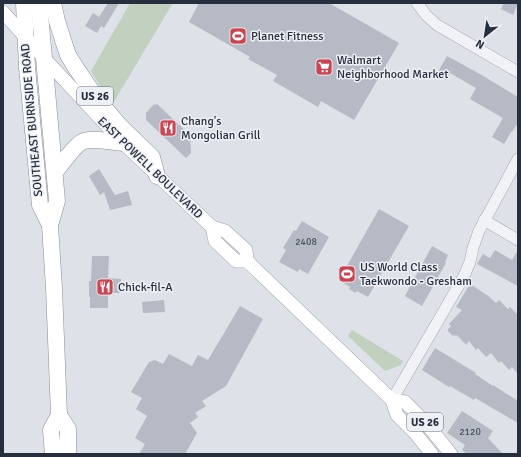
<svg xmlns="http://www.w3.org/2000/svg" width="521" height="457" font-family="Signika,sans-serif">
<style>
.green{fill:#c2d1bf}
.building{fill:#b5bac4}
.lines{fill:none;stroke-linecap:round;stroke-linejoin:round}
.minor-casing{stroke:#a3a8b1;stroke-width:12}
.major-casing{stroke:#9da4b2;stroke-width:14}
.highway-casing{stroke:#858d9d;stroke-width:17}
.minor{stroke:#f0f2f5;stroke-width:11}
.major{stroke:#fff;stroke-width:13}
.highway{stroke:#fff;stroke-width:16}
.labels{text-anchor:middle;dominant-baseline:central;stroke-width:3;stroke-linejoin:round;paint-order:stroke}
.number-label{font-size:10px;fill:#4a515f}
.shield{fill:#edf0f5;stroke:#626874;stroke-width:1}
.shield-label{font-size:11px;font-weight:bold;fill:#272e3d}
.poi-label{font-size:12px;fill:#272e3d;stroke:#edf0f5;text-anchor:start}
.street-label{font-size:12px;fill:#272e3d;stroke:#edf0f5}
</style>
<rect width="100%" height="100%" fill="#dee1e7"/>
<!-- green -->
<g class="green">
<polygon points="130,3 173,3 112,105 104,93 91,71"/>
<polygon points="352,330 403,361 401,365 385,371 348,336"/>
</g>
<!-- building -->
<g class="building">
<polygon points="108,3 119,3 104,28 101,26 97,33 85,26 93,13 99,17"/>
<polygon points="199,3 329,3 399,43 354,120 321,101 318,107 273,81 277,75 248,59 250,57 189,22"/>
<polygon points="504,3 518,3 513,15 501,9"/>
<polygon points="447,56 480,74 518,97 518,123 512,132 511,132 504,144 492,137 503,118 470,99 476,88 450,73 446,80 436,75"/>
<polygon points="154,104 155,105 157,104 190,135 191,153 186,158 146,120 146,113"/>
<polygon points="99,169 115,195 128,191 132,205 110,210 104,192 100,195 89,176"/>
<polygon points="379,209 409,226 368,297 357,291 356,293 349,289 350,287 339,280"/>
<polygon points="302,221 329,237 308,274 299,269 298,272 279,262 286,250 283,248 294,230 296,231"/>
<polygon points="432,246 448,255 445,262 446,263 422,306 405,296"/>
<polygon points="495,250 512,260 518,250 518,286 477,264 483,254 490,258"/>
<polygon points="92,256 109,256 108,278 121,279 120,293 108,293 108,308 90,308 90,297 89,297 89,281 91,281"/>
<polygon points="470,284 487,295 496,303 499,300 508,309 510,307 518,315 518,374 512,367 509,370 501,361 499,363 491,353 486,357 478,348 476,350 469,341 466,345 457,335 456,336 454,335 453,336 448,331 448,329 451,326 449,324 462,310 456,307"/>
<polygon points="164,300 165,312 143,313 142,302"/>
<polygon points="240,306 263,319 226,386 202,401 206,406 195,413 198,417 190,423 197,433 185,454 139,454 145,444 135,438 147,416 136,409 142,398 131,392 149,362 155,360 163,364 169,354 192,366 198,355 208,360"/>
<polygon points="435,348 476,373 475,374 493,386 493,385 518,401 518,423 499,412 475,398 474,400 450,386 449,387 422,370"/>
<polygon points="462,411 493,431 488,438 503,454 467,454 462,450 465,445 447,433"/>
</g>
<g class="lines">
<!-- minor casing -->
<g class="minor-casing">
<g id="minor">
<polyline points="417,3 426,15 437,25 518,72"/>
<polyline points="484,220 518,240"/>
<polyline points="392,400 463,278 470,262 473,248 479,231 518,159"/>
</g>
</g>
<!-- major casing -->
<g class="major-casing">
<g id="major">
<polyline points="3,12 44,58 123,143 212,227 225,231 246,250 247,261 392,400 397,415 415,433 432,454"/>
<polyline points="212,227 215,241 236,261 247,261"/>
<polyline points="392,400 405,402 424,421 438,438 451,454"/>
</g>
</g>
<!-- highway casing -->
<g class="highway-casing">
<g id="highway">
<polyline points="24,3 27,67 40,205 50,225"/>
<polyline points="39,3 57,201 50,225 54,288 59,415 51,430 53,454"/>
<polyline points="53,3 57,21 63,40 68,55 76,68 93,93 107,111 119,125 152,157 157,176"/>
<path d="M55,172C60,166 75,145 82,142C91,137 112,142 123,143"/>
<polyline points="59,415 68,429 68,454"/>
</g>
</g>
<!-- minor -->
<use href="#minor" class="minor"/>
<!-- major -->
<use href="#major" class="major"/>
<!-- highway -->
<use href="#highway" class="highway"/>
</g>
<!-- icons -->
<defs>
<g id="stadium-square" transform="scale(0.9)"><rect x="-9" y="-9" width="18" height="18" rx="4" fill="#cb4451" stroke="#edf0f5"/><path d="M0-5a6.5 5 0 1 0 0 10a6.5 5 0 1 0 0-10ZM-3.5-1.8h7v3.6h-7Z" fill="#fff"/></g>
<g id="supermarket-square" transform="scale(0.9)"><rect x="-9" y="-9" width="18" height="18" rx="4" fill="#cb4451" stroke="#edf0f5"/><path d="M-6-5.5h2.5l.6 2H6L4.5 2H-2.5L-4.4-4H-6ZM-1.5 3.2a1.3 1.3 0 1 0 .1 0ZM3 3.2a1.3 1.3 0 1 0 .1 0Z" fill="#fff"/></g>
<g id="restaurant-square" transform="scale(0.9)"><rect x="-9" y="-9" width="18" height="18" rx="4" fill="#cb4451" stroke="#edf0f5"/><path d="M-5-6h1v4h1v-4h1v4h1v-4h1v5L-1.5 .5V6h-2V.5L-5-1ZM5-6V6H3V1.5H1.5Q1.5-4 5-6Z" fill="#fff"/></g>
</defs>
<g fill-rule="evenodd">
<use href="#stadium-square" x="238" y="36"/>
<use href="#supermarket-square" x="324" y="67"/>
<use href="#restaurant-square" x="168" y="128"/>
<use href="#stadium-square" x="347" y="274"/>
<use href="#restaurant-square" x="105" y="287"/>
</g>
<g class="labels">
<!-- number labels -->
<g class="number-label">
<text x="306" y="242">2408</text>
<text x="470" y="432">2120</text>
</g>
<!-- shield labels -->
<g class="shield">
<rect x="77" y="87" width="36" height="18" rx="3"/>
<rect x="407" y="413" width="36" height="18" rx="3"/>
</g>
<g class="shield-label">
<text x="95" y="96">US 26</text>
<text x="425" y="422">US 26</text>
</g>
<!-- poi labels -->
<g class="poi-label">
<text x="251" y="36">Planet Fitness</text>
<text x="337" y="60">Walmart<tspan x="337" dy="14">Neighborhood Market</tspan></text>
<text x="181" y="121">Chang's<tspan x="181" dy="14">Mongolian Grill</tspan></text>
<text x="360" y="267">US World Class<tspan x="360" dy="14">Taekwondo - Gresham</tspan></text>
<text x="118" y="287">Chick-fil-A</text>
</g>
<!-- street labels -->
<g class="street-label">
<text transform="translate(32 120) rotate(-95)">SOUTHEAST BURNSIDE ROAD</text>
<text transform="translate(150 168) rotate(44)">EAST POWELL BOULEVARD</text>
</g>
</g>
<!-- border -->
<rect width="521" height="457" fill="none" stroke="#272e3d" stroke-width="8"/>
<!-- north arrow -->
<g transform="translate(485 36) rotate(210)" stroke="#edf0f5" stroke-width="3" paint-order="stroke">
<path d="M0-3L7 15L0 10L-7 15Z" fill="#272e3d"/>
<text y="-6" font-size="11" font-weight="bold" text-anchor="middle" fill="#272e3d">N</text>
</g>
</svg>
